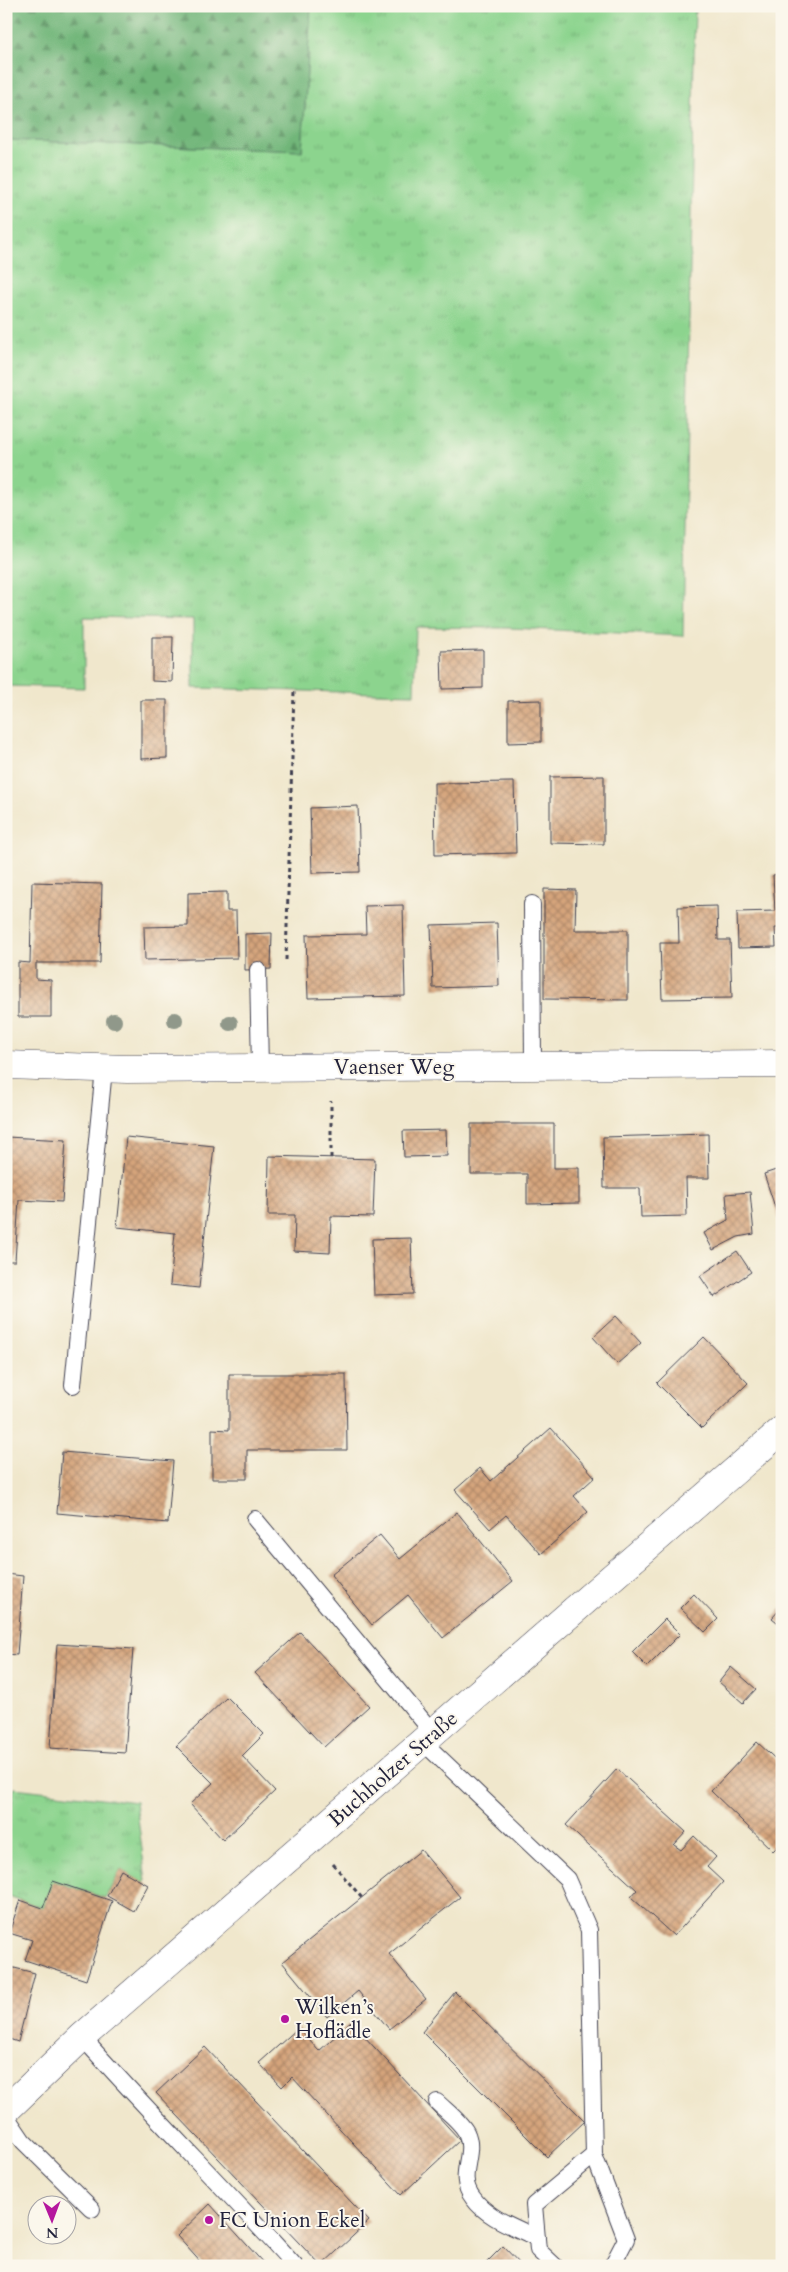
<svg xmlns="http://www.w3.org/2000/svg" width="788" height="2272" font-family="Cardo,serif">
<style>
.grass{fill:url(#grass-tufts);stroke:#577b64}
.forest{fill:url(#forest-firs);stroke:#4a6c5a}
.building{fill:url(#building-cross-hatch)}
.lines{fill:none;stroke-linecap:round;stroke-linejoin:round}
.service-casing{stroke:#414051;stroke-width:18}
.minor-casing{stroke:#414051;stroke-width:29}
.tertiary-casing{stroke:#414051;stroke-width:29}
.path{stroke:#414051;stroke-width:3;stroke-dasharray:4 4;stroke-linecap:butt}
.service{stroke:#fff;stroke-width:16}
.minor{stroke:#fff;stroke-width:28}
.tertiary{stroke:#fff;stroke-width:28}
.tree{fill:#90988a}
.poi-dot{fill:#b5179e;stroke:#fbf7ec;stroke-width:2}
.labels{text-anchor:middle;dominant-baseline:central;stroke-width:4;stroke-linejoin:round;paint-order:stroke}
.street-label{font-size:21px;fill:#22223b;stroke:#fbf7ec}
.poi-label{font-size:21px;fill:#22223b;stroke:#fbf7ec;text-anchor:start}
</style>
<defs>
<pattern id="grass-tufts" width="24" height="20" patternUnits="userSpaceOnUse" patternTransform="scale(1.25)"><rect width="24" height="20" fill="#8cd48e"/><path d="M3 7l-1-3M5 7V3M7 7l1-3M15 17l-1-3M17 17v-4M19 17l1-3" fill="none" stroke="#78b67b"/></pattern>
<pattern id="forest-firs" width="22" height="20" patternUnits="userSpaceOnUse" patternTransform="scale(1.25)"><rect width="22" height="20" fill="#71b679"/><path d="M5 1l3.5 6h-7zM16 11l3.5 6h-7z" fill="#5c9464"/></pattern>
<pattern id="building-cross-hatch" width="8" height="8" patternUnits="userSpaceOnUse" patternTransform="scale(1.25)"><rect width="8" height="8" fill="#d5a47b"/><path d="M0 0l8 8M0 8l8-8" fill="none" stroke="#ac8566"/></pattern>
</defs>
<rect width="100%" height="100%" fill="#fbf7ec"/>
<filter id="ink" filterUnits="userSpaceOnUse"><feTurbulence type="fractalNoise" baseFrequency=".02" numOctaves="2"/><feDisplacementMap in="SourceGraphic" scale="10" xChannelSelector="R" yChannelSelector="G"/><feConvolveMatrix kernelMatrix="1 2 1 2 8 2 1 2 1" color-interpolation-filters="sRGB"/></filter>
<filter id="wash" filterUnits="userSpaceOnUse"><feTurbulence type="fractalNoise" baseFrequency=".0096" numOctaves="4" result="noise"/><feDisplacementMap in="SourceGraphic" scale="20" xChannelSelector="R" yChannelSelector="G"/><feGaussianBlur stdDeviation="1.12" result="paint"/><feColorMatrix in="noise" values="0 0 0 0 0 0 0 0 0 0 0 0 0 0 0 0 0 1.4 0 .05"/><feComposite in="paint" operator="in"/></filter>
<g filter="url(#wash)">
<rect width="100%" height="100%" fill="#f0e7cc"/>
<!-- grass -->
<g class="grass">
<polygon points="311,6 695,6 683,636 509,628 416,627 414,694 193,688 193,619 84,617 84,688 6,686 6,140 302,151"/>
<polygon points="14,1788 136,1802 146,1881 144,1883 121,1870 105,1898 53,1881 43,1908 6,1895 6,1843"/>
</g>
<!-- forest -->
<polygon class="forest" points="6,6 311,6 302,151 6,140"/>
<g id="blocks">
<!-- building -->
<g class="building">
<polygon points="152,637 173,637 172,682 152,681"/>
<polygon points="483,650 483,688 442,689 441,651"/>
<polygon points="141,700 167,700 167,758 141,759"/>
<polygon points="541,700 541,742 508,743 508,701"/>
<polygon points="604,776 604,844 550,843 550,777"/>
<polygon points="514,782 516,853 435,855 434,783"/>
<polygon points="358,806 360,872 312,873 310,808"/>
<polygon points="782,874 782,928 775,928 776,947 738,948 737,912 775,911 773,875"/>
<polygon points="32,882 102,884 100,963 36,963 36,979 51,980 51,1017 18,1017 18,962 30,963"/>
<polygon points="544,889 576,890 575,930 628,930 628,1000 544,999"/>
<polygon points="227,892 227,911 236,911 237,958 145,960 144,927 188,926 188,893"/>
<polygon points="403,905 405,996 308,998 306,935 366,934 365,906"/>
<polygon points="717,906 718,940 730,940 732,998 662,999 660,943 679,943 678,907"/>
<polygon points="497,923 499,986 433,988 431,925"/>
<polygon points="272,933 271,969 245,970 245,934"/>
<polygon points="471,1124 554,1124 554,1168 579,1168 579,1203 527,1204 527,1174 471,1174"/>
<polygon points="446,1130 447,1156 404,1157 403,1131"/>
<polygon points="708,1134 709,1178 686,1178 687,1216 641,1217 640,1188 604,1188 603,1137"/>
<polygon points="6,1137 66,1140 62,1202 19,1200 15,1261 6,1261"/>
<polygon points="126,1137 214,1146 199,1288 170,1285 175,1233 117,1227"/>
<polygon points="269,1156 375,1159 373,1217 331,1216 330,1253 294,1251 295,1215 268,1215"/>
<polygon points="782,1168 782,1225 781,1225 764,1174"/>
<polygon points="750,1192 754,1234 738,1237 713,1250 704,1233 728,1220 726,1194"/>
<polygon points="411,1238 413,1294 374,1295 372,1239"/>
<polygon points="737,1251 751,1272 714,1297 700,1276"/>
<polygon points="616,1316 641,1343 617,1364 593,1337"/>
<polygon points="704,1337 748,1383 702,1428 657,1383"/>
<polygon points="229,1374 346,1374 347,1450 247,1450 247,1479 212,1479 212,1429 229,1430"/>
<polygon points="551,1428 595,1477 574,1496 588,1512 541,1554 506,1515 490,1529 455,1490 480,1468 491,1481"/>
<polygon points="62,1452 173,1461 168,1523 57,1513"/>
<polygon points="457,1512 513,1581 443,1638 408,1595 372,1625 331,1575 380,1535 400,1559"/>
<polygon points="6,1574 23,1576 17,1655 6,1654"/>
<polygon points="694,1594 718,1619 705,1632 680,1608"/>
<polygon points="782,1607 782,1626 772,1618"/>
<polygon points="665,1619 680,1634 647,1667 632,1652"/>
<polygon points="300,1632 369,1706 324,1747 255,1673"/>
<polygon points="57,1644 133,1649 125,1753 50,1748"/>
<polygon points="731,1667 756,1689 743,1703 719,1682"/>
<polygon points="227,1697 264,1734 242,1756 275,1791 223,1840 190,1804 213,1783 176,1746"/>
<polygon points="757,1742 782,1765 782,1842 773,1851 711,1791"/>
<polygon points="617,1769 686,1832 674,1845 681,1850 694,1836 716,1857 707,1867 723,1882 674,1936 631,1897 637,1890 566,1825"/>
<polygon points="421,1850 460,1897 389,1954 426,1999 389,2029 358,1991 327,2017 282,1962"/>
<polygon points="121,1870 148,1885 134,1911 107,1896"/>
<polygon points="53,1881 112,1901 86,1980 25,1960 32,1940 9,1933 20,1900 43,1908"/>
<polygon points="6,1966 35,1973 18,2042 6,2038"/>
<polygon points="455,1992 585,2121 547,2157 422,2032"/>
<polygon points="351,2022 460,2140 401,2195 292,2077 282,2087 259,2063 298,2028 319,2051"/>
<polygon points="205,2047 369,2221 321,2266 156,2093"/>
<polygon points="210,2204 266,2266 204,2266 177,2236"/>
<polygon points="503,2246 522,2266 483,2266"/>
</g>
</g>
</g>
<g filter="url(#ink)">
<use href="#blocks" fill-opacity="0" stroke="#414051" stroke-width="1"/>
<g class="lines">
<!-- service casing -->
<g class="service-casing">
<g id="service">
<polyline points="532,904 533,1066"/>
<polyline points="258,970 260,1068"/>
<polyline points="73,1385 104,1069"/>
<polyline points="255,1519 434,1734"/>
<polyline points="423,1742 567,1879 589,1930 594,2155 626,2239 612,2266"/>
<path d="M82,2037C151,2115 225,2188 295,2266"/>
<path d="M437,2102C445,2110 460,2121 466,2132C477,2155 455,2175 473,2198C488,2219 516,2227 537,2238"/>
<polyline points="6,2116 23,2141 92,2209"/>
<polyline points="555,2266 538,2250 534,2205 594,2155"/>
</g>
</g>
<!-- minor casing -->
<g class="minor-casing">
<polyline id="minor" points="6,1065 127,1069 782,1064"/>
</g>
<!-- tertiary casing -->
<g class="tertiary-casing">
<polyline id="tertiary" points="6,2110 82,2037 782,1430"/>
</g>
<!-- path -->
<g class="path">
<polyline points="286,960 294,691"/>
<polyline points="331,1158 331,1101"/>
<polyline points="333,1864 362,1898"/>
</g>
<!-- service -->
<use href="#service" class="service"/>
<!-- minor -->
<use href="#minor" class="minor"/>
<!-- tertiary -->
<use href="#tertiary" class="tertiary"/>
</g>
<!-- trees -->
<g class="tree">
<circle cx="175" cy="1020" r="8"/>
<circle cx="114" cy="1021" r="8"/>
<circle cx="230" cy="1023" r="8"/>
</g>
</g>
<!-- markers -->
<g class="poi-dot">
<circle cx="285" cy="2019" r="5"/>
<circle cx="209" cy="2220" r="5"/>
</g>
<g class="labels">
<!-- street labels -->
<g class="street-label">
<text x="394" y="1067">Vaenser Weg</text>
<text transform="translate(393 1769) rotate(-41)">Buchholzer Straße</text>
</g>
<!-- poi labels -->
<g class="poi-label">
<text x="295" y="2007">Wilken’s<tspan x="295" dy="24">Hoflädle</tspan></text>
<text x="219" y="2220">FC Union Eckel</text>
</g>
</g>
<!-- margin -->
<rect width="788" height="2272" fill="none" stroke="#fbf7ec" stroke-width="25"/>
<!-- north arrow -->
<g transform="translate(52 2220) rotate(179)"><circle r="24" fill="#fbf7ec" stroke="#a4a2a5"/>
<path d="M0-4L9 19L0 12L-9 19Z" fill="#b5179e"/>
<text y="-8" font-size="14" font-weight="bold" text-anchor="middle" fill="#22223b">N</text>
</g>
</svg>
